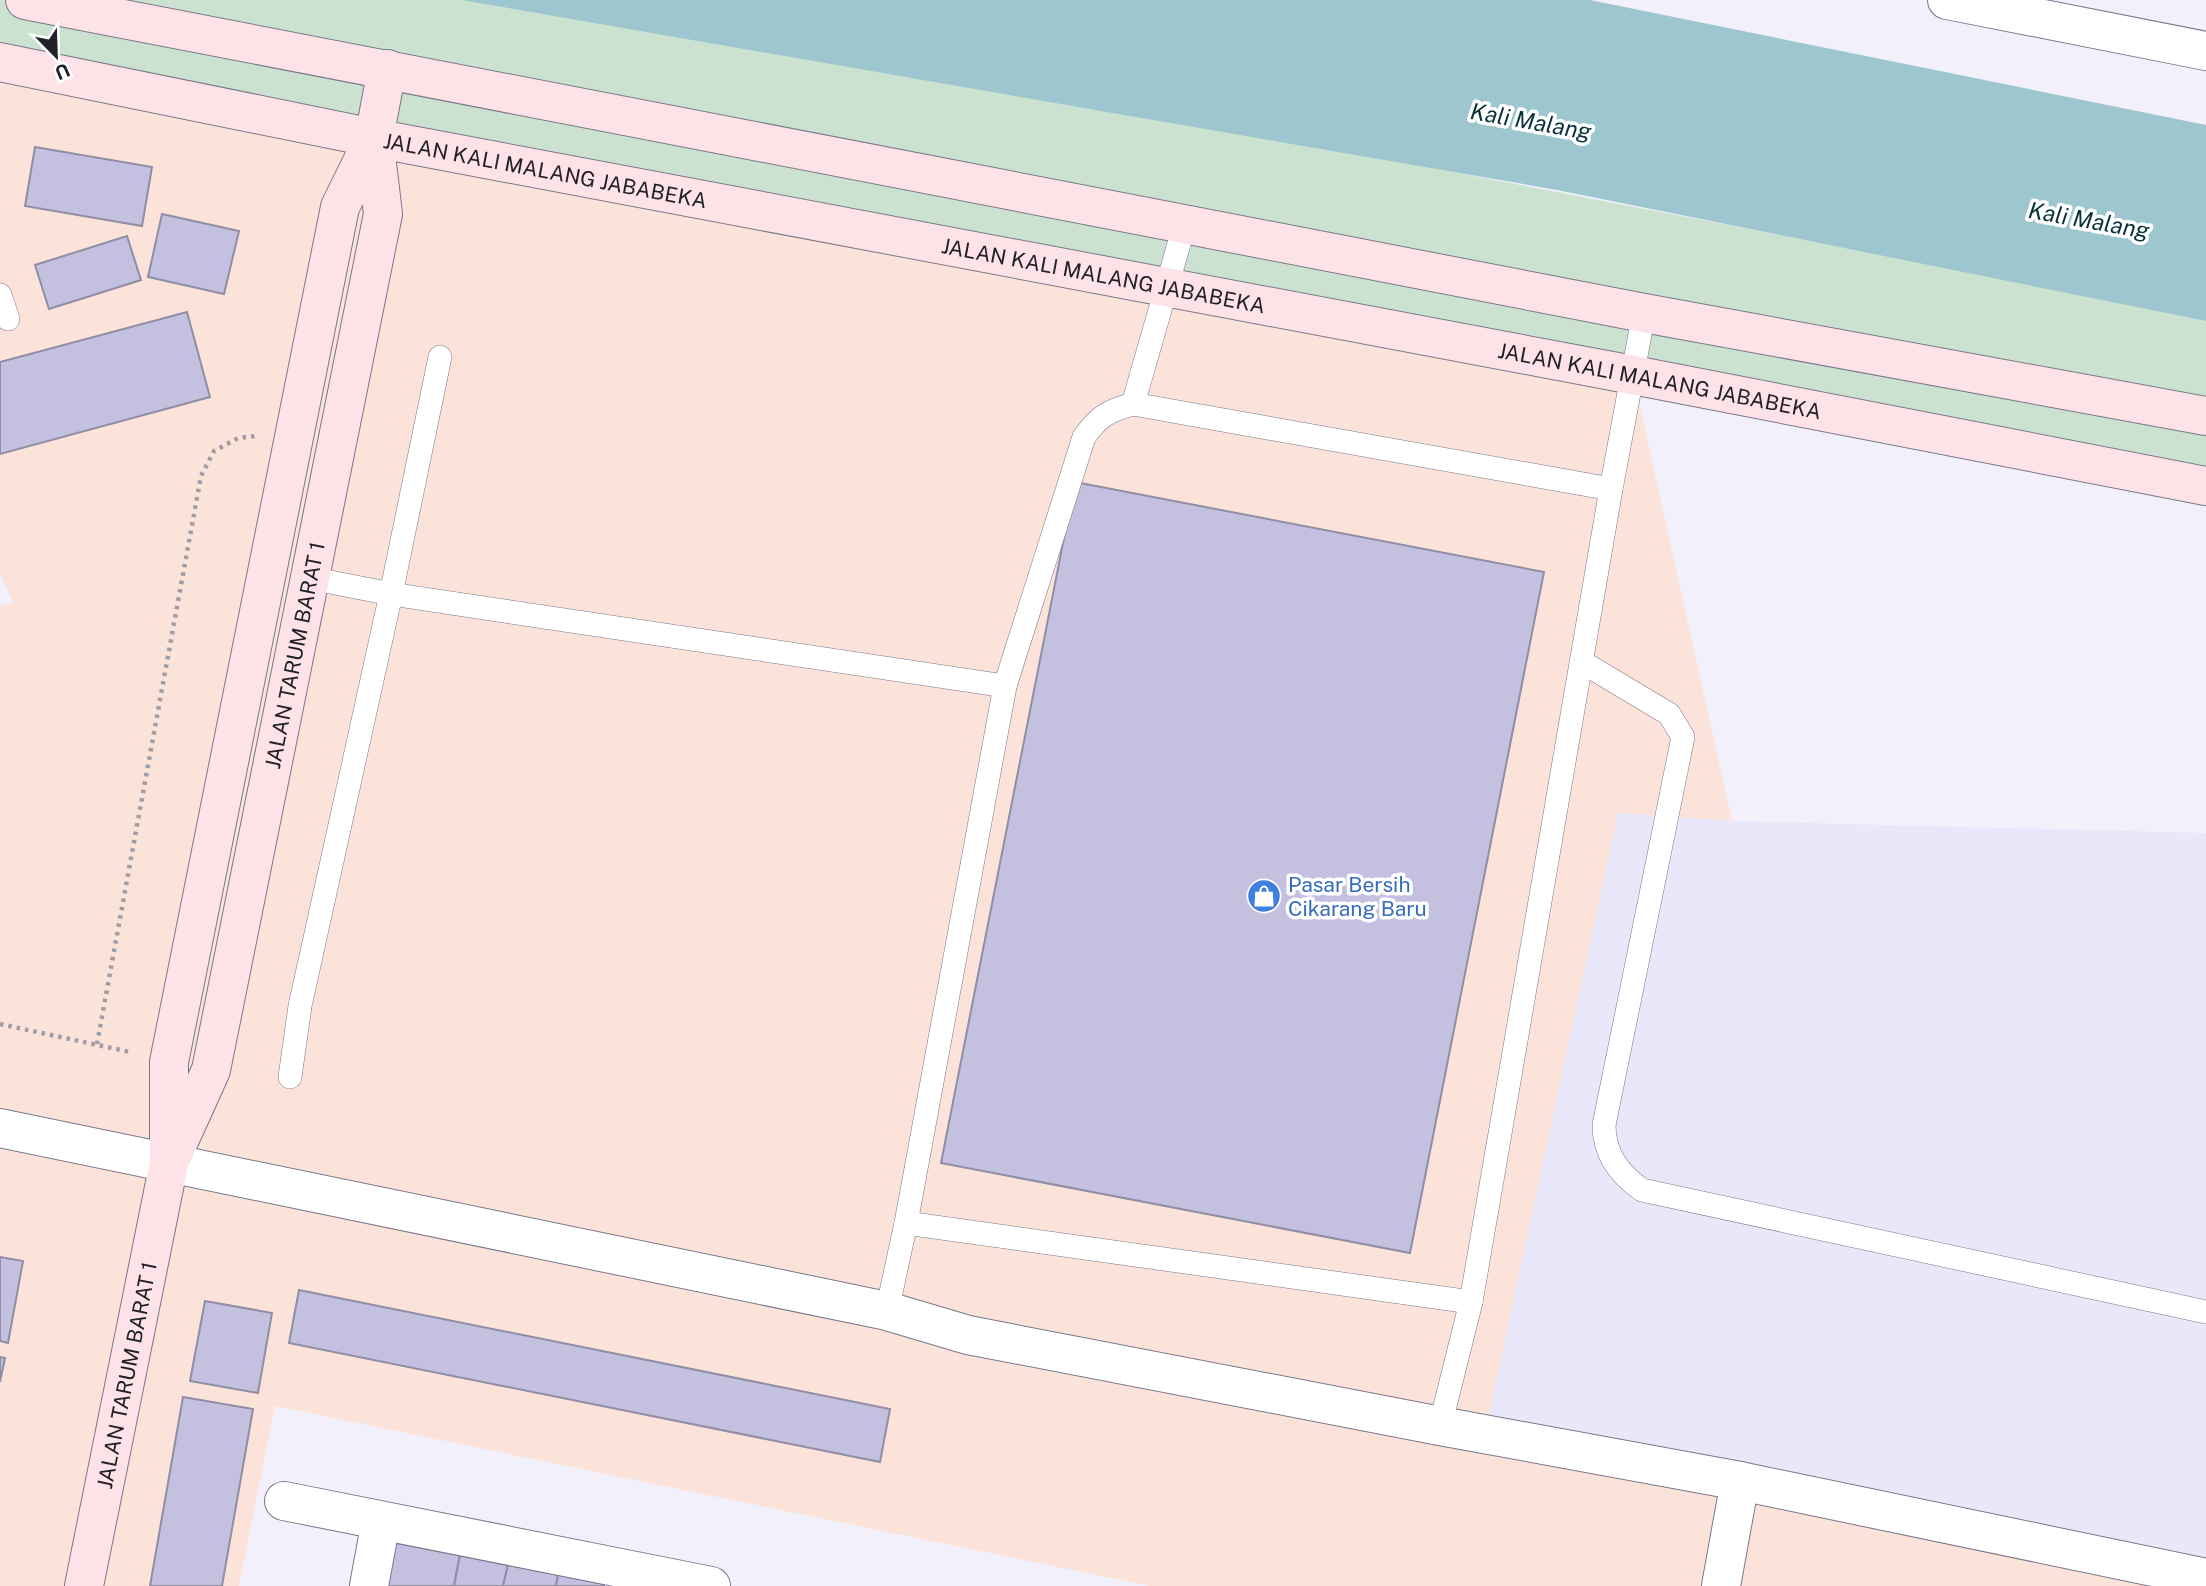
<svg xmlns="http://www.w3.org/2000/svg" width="2206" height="1586" font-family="'Public Sans',sans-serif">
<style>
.commercial{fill:#fbe3d9}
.built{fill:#e9e7fa}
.green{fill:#cbe2d0}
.water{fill:#9dc6cf}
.building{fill:#c3c0e0;stroke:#908da4;stroke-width:2}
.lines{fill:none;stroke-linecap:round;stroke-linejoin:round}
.lane-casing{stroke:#7a778d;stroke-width:24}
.street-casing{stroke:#7a778d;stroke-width:40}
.secondary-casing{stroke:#7a778d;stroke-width:40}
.path{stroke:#9e9da7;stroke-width:4.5;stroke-dasharray:3.5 5;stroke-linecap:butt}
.lane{stroke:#fff;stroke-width:23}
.street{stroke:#fff;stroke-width:38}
.secondary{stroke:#fde3e7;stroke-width:38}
.labels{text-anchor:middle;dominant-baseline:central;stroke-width:7;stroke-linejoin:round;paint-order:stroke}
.street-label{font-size:21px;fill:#22212a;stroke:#fff}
.shop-label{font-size:21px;fill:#366cbe;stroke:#fff;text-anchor:start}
.water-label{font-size:23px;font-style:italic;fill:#0a323a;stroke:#fff}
</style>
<rect width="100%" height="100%" fill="#f2f1fb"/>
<!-- commercial -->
<polygon class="commercial" points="0,65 1633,375 1732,821 1618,813 2206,1586 1150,1586 275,1406 239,1586 0,1586 0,605 14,604 0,574"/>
<!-- built -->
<polygon class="built" points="1618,813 1732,821 2206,833 2206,1586 1487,1424"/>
<!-- green -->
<polygon class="green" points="0,0 476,0 1427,167 1869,252 2206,321 2206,486 0,64"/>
<!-- water -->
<polygon class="water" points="462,0 1590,0 2206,125 2206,321 1557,190"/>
<!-- building -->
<g class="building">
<polygon points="35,147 152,167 142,226 25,206"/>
<polygon points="162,214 239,231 224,294 148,277"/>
<polygon points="127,236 141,280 49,309 35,265"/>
<polygon points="187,312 210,397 0,454 0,362"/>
<polygon points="1075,482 1544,572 1410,1253 941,1163"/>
<polygon points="0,1257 23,1261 8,1343 0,1341"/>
<polygon points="299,1290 890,1409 880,1462 289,1343"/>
<polygon points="205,1301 272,1313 258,1393 190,1381"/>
<polygon points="0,1357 5,1358 0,1382"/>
<polygon points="183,1397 253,1409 222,1586 150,1586"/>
<polygon points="391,1542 460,1555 454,1586 382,1586"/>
<polygon points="460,1555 508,1565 503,1586 454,1586"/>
<polygon points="508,1565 558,1575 556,1586 503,1586"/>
<polygon points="558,1575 604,1584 604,1586 556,1586"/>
</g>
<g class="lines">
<!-- lane casing -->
<g class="lane-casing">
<g id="lane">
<polyline points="0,295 8,319"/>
<polyline points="1133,404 1185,223"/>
<polyline points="310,578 391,594 1005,686"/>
<path d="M1582,662L1669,714L1683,737L1604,1125C1604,1154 1619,1174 1642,1190L2206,1312"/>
<polyline points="290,1077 300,1006 391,594 440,357"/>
<polyline points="906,1223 1471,1302"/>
<path d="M887,1311L906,1223L1005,686L1084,437C1099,416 1108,411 1133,404L1611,489"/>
<polyline points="1440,1426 1471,1302 1611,489 1644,313"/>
</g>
</g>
<!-- street casing -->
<g class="street-casing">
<g id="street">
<polyline points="1947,0 2206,51"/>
<polyline points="0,1128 887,1311 968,1335 1440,1426 1740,1481 2206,1578"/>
<polyline points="284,1501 711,1586"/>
<polyline points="369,1586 381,1521"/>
<polyline points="1721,1586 1740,1481"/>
</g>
</g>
<!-- secondary casing -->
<g class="secondary-casing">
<g id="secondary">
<polyline points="25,0 1644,313 2206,416"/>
<path id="s1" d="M0,62L374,138L1633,375L2206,486"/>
<path id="s2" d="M174,1152L211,1070L383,214L374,138"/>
<path id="s3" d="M84,1586L169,1163V1062L340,207L374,138L387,69"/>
</g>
</g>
<!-- path -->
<g class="path">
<polyline points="0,1024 130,1052"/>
<polyline points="97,1044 201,476 214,451 238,438 256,436"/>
</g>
<!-- lane -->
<use href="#lane" class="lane"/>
<!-- street -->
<use href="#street" class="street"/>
<!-- secondary -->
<use href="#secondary" class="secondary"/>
</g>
<!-- icons -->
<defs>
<g id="shop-disc" transform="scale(1.75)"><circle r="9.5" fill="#3f7fe0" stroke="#fff"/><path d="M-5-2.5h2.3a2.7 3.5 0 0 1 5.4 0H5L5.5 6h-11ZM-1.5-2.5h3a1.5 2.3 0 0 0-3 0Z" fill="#fff"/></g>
</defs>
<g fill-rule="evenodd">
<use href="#shop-disc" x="1264" y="896"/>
</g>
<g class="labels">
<!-- street labels -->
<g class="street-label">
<text stroke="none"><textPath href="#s1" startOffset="556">JALAN KALI MALANG JABABEKA</textPath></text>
<text stroke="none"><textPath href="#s1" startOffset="1124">JALAN KALI MALANG JABABEKA</textPath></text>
<text stroke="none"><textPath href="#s1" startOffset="1690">JALAN KALI MALANG JABABEKA</textPath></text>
<text stroke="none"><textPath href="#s2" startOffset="513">JALAN TARUM BARAT 1</textPath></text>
<text stroke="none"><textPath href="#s3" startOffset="215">JALAN TARUM BARAT 1</textPath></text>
</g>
<!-- shop labels -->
<g class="shop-label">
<text x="1288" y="884">Pasar Bersih<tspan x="1288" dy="24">Cikarang Baru</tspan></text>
</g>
<!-- water labels -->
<g class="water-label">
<text transform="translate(1531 121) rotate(10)">Kali Malang</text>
<text transform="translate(2089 220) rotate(10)">Kali Malang</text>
</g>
</g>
<!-- north arrow -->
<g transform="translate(56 56) rotate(157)" stroke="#ffffff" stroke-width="5" paint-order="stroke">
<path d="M0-5L12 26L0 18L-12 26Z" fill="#22212a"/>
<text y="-10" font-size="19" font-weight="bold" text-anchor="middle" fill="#22212a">U</text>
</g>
</svg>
